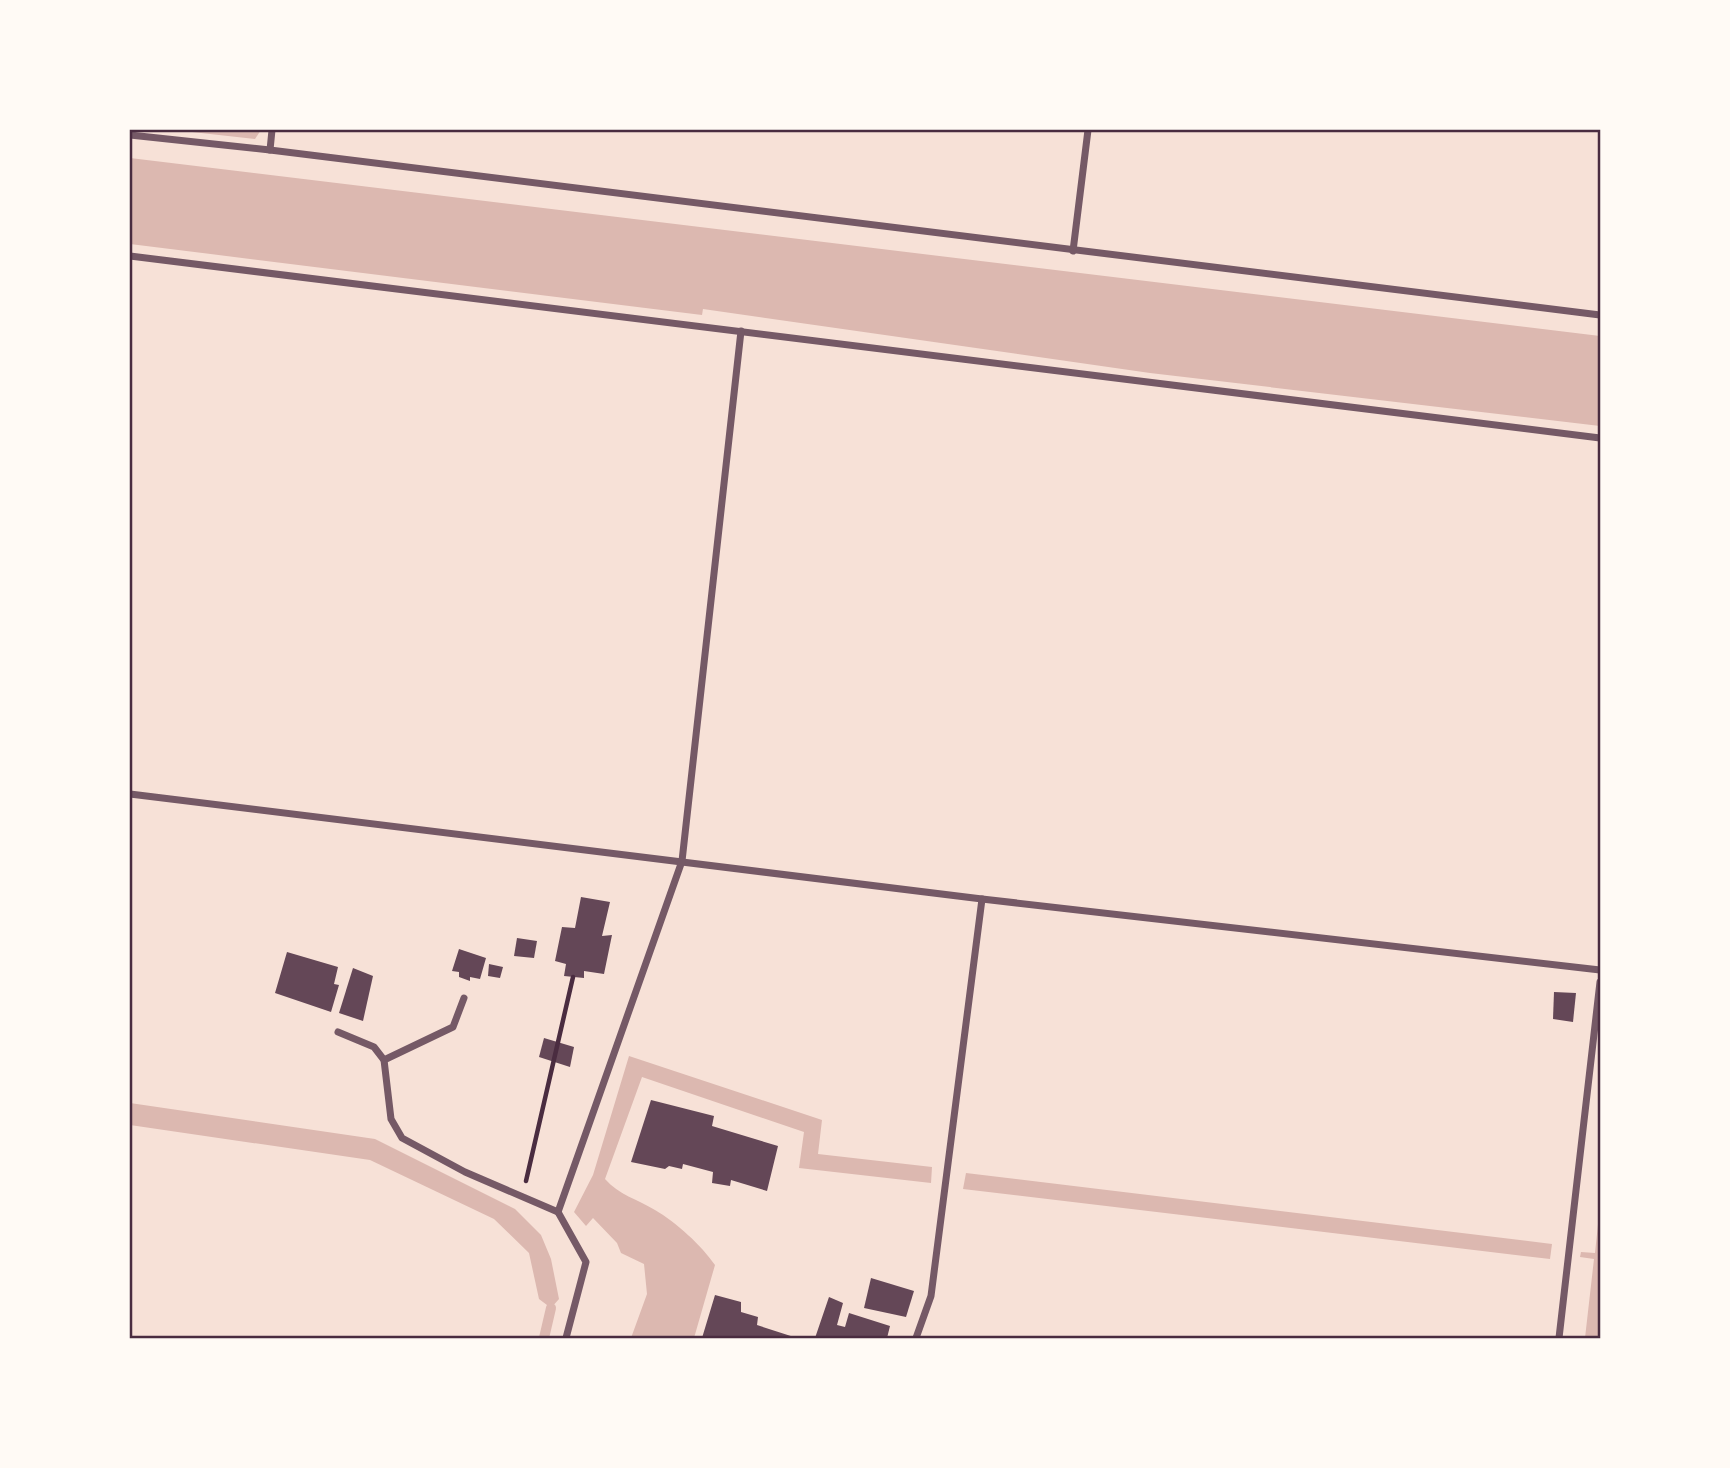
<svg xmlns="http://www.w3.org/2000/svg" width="1730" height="1468" font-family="'Open Sans',sans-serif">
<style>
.water{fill:#dcb8b0}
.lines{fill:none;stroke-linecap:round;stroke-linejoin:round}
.stream{stroke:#dcb8b0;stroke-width:10}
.building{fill:#644757}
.path{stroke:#4a2c40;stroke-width:4.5}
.minor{stroke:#755966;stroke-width:7}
.neatline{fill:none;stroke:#4a2c40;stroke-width:2.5}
</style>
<rect width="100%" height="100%" fill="#f7e1d7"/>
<!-- water -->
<g class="water">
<polygon points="174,130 261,130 255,139"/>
<polygon points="130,158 1600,336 1600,426 1150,373 703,309 702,315 130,244"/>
<path d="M629,1056L822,1120L818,1154L932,1167L931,1183L799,1168L804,1132L642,1077L605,1179C619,1195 637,1199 655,1210C676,1222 702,1246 715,1265L694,1338H631L647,1294L644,1264L621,1253L617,1243L593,1218L586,1226L574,1212L593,1175Z"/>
<polygon points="130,1103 375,1139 515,1209 541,1235 551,1259 559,1299 551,1308 539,1299 529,1253 494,1219 370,1160 130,1125"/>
<polygon points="966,1173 1552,1244 1550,1259 963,1189"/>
<polygon points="1600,1205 1600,1338 1585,1338 1594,1259 1580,1257 1581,1252 1595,1253"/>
</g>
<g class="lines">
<!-- stream -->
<polyline class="stream" points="544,1338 551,1308"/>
</g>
<!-- building -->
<g class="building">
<polygon points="581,897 610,902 602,936 612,935 604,974 584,971 584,978 564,976 566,964 555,961 562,927 575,928"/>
<polygon points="517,938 537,941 534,958 514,956"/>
<polygon points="459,949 486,958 480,979 470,977 470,981 459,977 459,972 452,971"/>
<polygon points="287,952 338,967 334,984 339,985 331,1012 275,993"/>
<polygon points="489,964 503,967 500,978 488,976"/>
<polygon points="353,968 373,976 363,1021 339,1013"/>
<polygon points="1554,992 1576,993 1573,1022 1553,1019"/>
<polygon points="544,1038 574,1047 570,1067 539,1057"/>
<polygon points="651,1100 714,1116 712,1126 778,1146 767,1191 731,1180 730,1186 712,1183 713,1172 683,1164 682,1169 669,1166 665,1169 631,1162"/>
<polygon points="871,1278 914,1291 906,1317 864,1308"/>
<polygon points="715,1295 741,1302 741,1312 758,1317 757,1325 797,1338 702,1338"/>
<polygon points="829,1297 843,1303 837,1325 845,1327 849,1313 890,1326 887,1338 815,1338"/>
</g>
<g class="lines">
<!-- path -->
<polyline class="path" points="526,1181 573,977"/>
<!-- minor -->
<g class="minor">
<polyline points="130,135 270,150 1600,315"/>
<polyline points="270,150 272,130"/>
<polyline points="1073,251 1088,130"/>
<polyline points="130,256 1600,438"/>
<polyline points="130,794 982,899 1600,970"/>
<polyline points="338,1032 374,1047 384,1060 391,1119 402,1138 465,1172 558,1212 586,1262 566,1338"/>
<polyline points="384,1060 453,1027 464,998"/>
<polyline points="558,1212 682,861 741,331"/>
<polyline points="916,1338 931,1296 982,899"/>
<polyline points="1559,1338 1600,982"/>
</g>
</g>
<!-- border -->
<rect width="1730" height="1468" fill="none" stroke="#fffaf5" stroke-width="262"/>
<rect x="131" y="131" width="1468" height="1206" class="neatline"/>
</svg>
